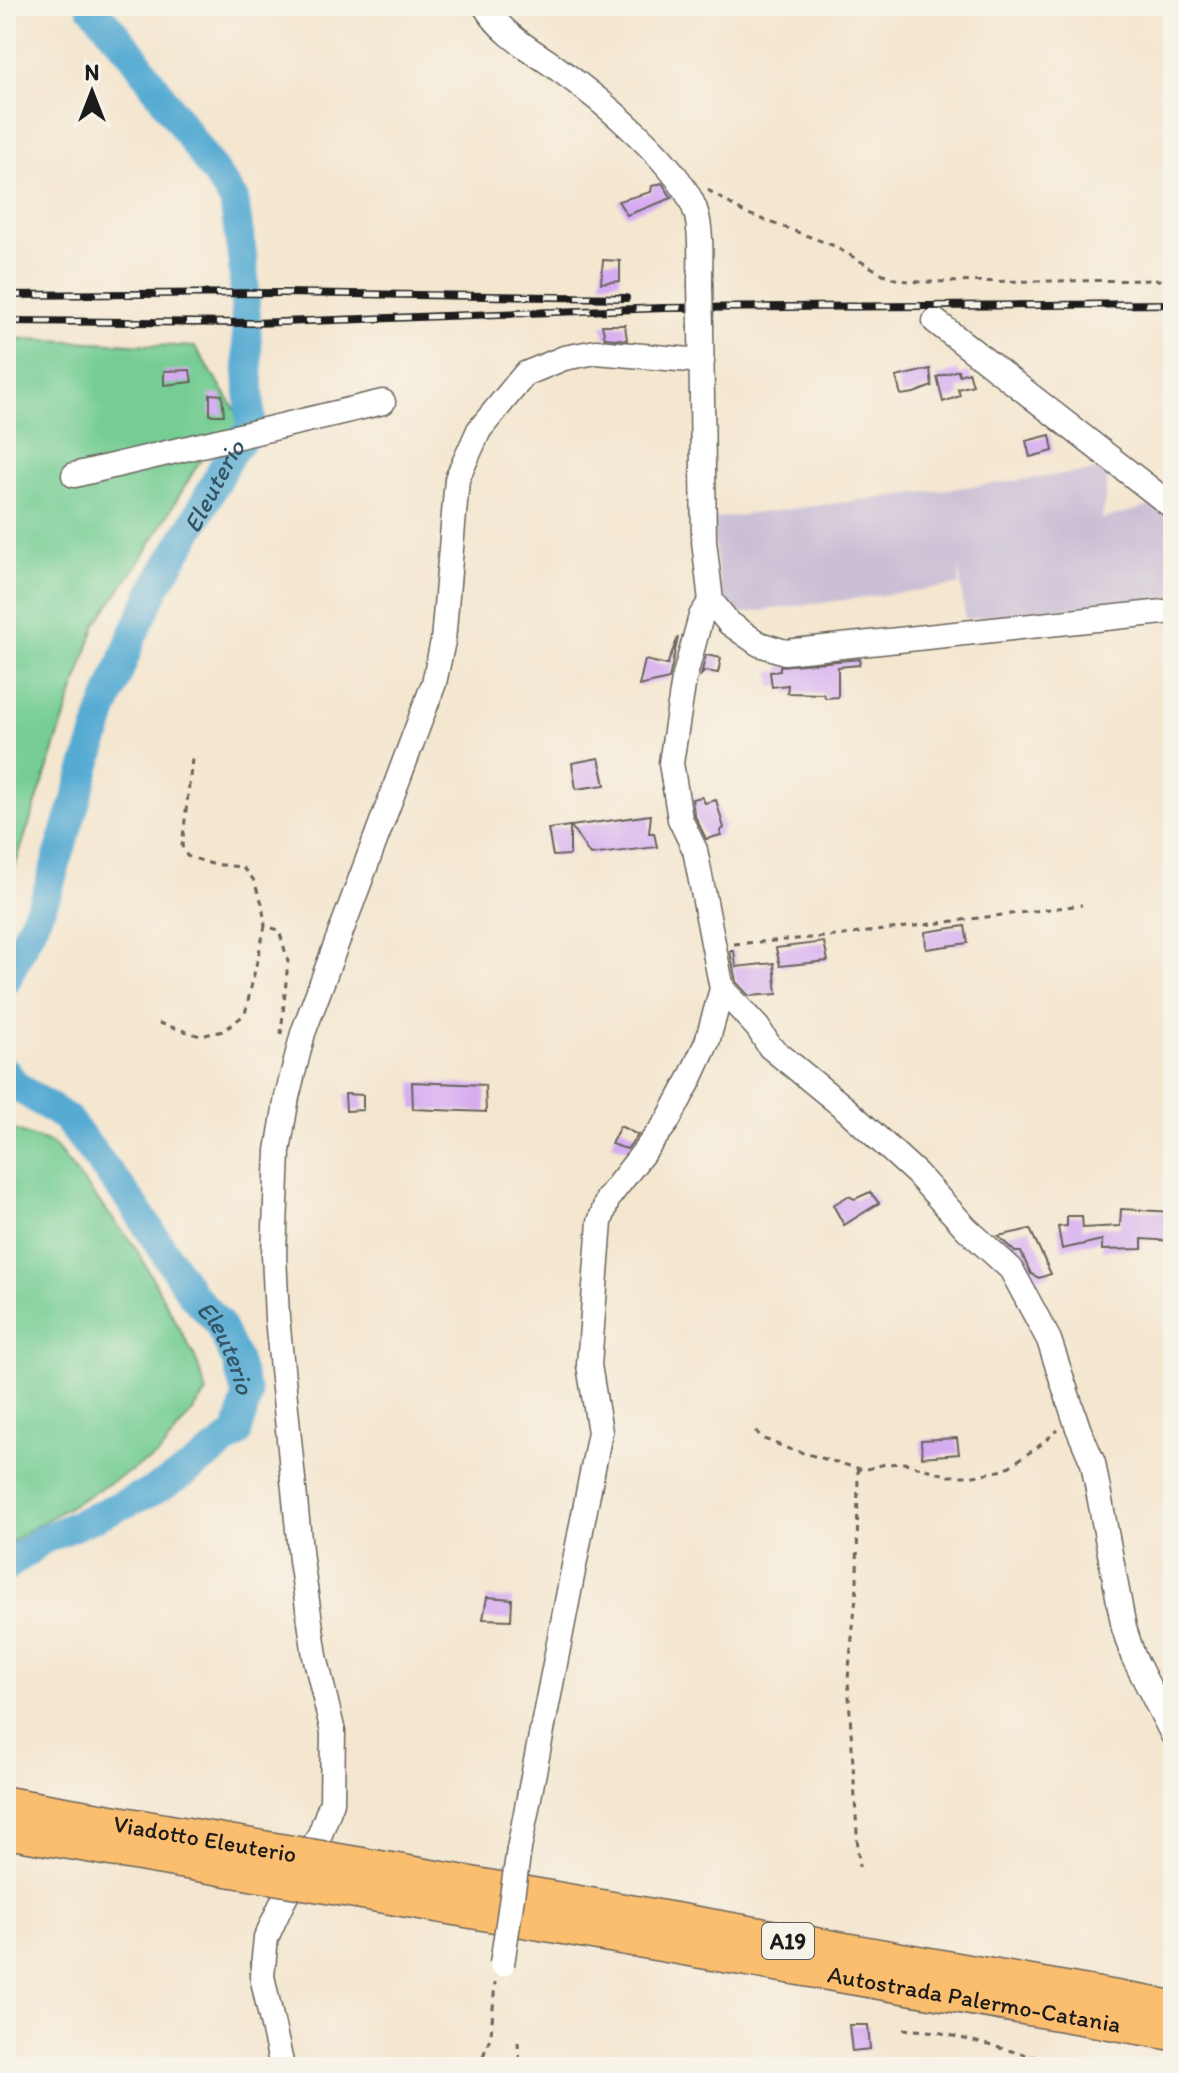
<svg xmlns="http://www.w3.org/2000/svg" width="1179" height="2073" font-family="Itim,sans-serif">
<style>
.industrial{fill:#cbbfd5}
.green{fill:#74cd93;stroke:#487458;stroke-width:2}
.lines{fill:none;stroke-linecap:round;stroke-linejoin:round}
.river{stroke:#57abd3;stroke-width:30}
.building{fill:#d6acf1}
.minor-casing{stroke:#68635b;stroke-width:27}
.highway-casing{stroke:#68635b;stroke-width:37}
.path{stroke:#68635b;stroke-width:3;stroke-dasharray:6 6;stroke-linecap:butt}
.minor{stroke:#fff;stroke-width:24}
.highway{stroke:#fbbe6e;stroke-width:34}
.rail-casing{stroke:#1c1c1c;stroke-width:8}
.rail{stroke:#f7f3e8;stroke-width:5;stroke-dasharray:15;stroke-linecap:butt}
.minor-bridge-casing{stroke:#68635b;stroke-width:27;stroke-linecap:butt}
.highway-bridge-casing{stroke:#68635b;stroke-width:37;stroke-linecap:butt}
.minor-bridge{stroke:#fff;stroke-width:24}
.highway-bridge{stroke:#fbbe6e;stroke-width:34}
.labels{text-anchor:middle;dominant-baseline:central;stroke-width:8;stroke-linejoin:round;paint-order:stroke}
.shield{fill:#f7f3e8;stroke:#5e5c59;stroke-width:2}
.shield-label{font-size:22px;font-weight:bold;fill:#1c1c1c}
.street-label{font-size:24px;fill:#1c1c1c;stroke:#f7f3e8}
.water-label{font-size:26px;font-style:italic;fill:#345565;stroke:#f7f3e8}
</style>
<rect width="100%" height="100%" fill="#f7f3e8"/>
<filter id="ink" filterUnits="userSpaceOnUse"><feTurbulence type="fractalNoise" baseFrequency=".0125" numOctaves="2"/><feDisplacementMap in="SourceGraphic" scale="16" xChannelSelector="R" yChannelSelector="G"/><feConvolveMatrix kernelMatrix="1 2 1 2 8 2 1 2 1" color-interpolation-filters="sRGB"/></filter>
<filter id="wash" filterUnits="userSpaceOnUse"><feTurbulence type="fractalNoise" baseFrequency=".006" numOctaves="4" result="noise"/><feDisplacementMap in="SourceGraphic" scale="32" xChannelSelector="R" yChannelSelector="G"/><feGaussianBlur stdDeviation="1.8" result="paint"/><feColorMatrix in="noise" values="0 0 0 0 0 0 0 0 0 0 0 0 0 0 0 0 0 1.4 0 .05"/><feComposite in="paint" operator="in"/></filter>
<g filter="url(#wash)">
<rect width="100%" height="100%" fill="#f4e6cf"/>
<!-- industrial -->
<polygon class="industrial" points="1109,469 1102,519 1155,505 1173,518 1173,597 965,619 959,565 959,585 736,614 722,600 711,519"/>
<!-- green -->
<g class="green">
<polygon points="6,338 195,347 242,420 198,464 142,558 96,624 6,893"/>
<polygon points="6,1127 53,1144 136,1248 195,1357 207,1393 158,1455 24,1533 6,1547"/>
</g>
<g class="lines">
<!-- river -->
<g class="river">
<path id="s1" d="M6,980L46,896L103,713L132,637L157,584L195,521L230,454L251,428L243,262L234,200L132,54L91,6"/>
<path id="s2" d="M6,1072L15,1085L66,1118L133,1204L191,1293L218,1322L237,1362L247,1396L237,1434L187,1471L153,1491L42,1540L6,1567"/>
</g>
</g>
<g id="blocks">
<!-- building -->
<g class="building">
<polygon points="662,183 672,198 627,215 618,201 651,192 652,186"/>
<polygon points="603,260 620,261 620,281 601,283"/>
<polygon points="602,325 625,325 627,340 605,338"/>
<polygon points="930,369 932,386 914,393 901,395 896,377"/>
<polygon points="190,370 192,382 164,385 164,371"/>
<polygon points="958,370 959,375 969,372 973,385 958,389 960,396 943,402 937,377"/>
<polygon points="210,394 222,395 224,415 210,415"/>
<polygon points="1050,435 1053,451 1030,457 1026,441"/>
<polygon points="678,637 669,679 639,686 645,660 667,665"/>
<polygon points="706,655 721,658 718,673 705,671 701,675"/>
<polygon points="860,659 859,665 838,667 838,697 826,698 823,694 787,693 788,685 772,687 770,672 780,671 780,666"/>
<polygon points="599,758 605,785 576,789 572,763"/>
<polygon points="702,797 705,803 716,800 724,828 720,831 721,835 706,839 694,814 692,799"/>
<polygon points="651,815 649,833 654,833 657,847 590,855 571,826"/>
<polygon points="570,826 570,855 553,856 548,829"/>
<polygon points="965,926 968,943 926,949 925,932"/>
<polygon points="824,942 828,961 780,966 776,948"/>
<polygon points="730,951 734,951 736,967 774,963 777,994 749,996 736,982"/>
<polygon points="412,1082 485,1085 486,1112 413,1109"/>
<polygon points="345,1094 363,1095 363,1110 346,1111"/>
<polygon points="620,1126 638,1135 627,1149 611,1144"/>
<polygon points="870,1192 879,1203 844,1225 833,1205 848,1196 855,1199"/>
<polygon points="1121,1209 1173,1212 1173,1241 1142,1239 1142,1249 1102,1250 1102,1240 1062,1249 1058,1227 1067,1226 1067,1216 1082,1216 1083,1228 1120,1226"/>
<polygon points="1030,1229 1051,1274 1039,1278 1031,1274 1021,1252 1015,1252 998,1236"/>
<polygon points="957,1438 959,1454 922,1457 921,1440"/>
<polygon points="487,1597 512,1599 511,1620 483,1619"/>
<polygon points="849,2025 868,2025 870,2049 852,2051"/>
</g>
</g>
</g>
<g filter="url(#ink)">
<use href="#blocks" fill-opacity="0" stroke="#68635b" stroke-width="2"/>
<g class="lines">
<!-- minor casing -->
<g class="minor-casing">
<g id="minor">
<path d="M485,6C501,33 528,48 554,66C595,95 685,167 697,216C702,238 700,262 700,284"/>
<polyline points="935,321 1173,507"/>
<polyline points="701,327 704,541 711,601 729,623 759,644 785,652 1173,611"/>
<polyline points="74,475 383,402"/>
<polyline points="722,989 758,1028 770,1047 846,1109 916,1173 967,1229 1011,1269 1049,1340 1078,1428 1093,1463 1124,1628 1133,1656 1173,1735"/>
<polyline points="519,1849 600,1432 589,1365 600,1222 608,1198 667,1122 689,1081 707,1042 722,989 695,850 680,819 671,763 684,679 701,616 711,601"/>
<polyline points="282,2067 262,1976 266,1938 282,1903 320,1834 332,1802 333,1732 315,1656 301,1560 277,1318 274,1254 278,1151 287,1097 303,1033 434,683 443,641 457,479 479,430 525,374 564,358 596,352 702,361"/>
</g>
</g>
<!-- highway casing -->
<g class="highway-casing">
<g id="highway">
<polyline points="403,1872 1173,2008"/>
<path id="s3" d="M397,1898L1173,2033"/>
</g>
</g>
<!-- path -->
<g class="path">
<polyline points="708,190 743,212 832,245 883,274 898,280 920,282 1173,280"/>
<polyline points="192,759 182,846 187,856 212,864 242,867 253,879 262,903 265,926"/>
<polyline points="734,944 836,936 1082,905"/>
<polyline points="159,1023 200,1036 224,1031 245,1014 265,926 279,930 288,961 281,1034"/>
<polyline points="755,1431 764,1439 789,1449 864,1470 885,1464 905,1463 949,1476 974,1476 1004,1470 1039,1446 1058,1430"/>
<polyline points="858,1468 857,1586 848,1679 859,1867"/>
<polyline points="903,2029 938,2032 1073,2067"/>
<polyline points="518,2042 520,2067"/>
<polyline points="479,2067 491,2035 495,1982"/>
</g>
<!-- minor -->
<use href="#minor" class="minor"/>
<!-- highway -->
<use href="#highway" class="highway"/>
<!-- rail casing -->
<g class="rail-casing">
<g id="rail">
<polyline points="6,295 282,293 626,298"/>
<polyline points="6,321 254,323 664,308 1173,304"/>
</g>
</g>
<!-- rail -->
<use href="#rail" class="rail"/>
<!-- minor-bridge casing -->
<g class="minor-bridge-casing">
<g id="minor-bridge">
<polyline points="700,284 701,327"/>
<polyline points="502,1964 519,1849"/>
</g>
</g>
<!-- highway-bridge casing -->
<g class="highway-bridge-casing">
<g id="highway-bridge">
<path id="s4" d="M6,1804L403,1872"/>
<polyline points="6,1831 397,1898"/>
</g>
</g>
<!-- minor-bridge -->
<use href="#minor-bridge" class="minor-bridge"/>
<!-- highway-bridge -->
<use href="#highway-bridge" class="highway-bridge"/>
</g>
</g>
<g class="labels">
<!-- shield labels -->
<rect class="shield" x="762" y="1923" width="52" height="36" rx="6"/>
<g class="shield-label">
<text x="788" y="1941">A19</text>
</g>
<!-- street labels -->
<g class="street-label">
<text stroke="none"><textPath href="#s4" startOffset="202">Viadotto Eleuterio</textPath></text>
<text stroke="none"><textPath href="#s3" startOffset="586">Autostrada Palermo-Catania</textPath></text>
</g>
<!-- water labels -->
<g class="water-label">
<text stroke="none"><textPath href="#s1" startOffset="538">Eleuterio</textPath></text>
<text stroke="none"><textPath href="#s2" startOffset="358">Eleuterio</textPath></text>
</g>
</g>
<!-- margin -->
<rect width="1179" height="2073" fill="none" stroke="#f7f3e8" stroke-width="32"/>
<!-- north arrow -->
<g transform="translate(92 92)" stroke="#f7f3e8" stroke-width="6" paint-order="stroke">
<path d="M0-6L14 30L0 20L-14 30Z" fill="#1c1c1c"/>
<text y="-12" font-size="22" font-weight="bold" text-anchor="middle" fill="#1c1c1c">N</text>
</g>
</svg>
